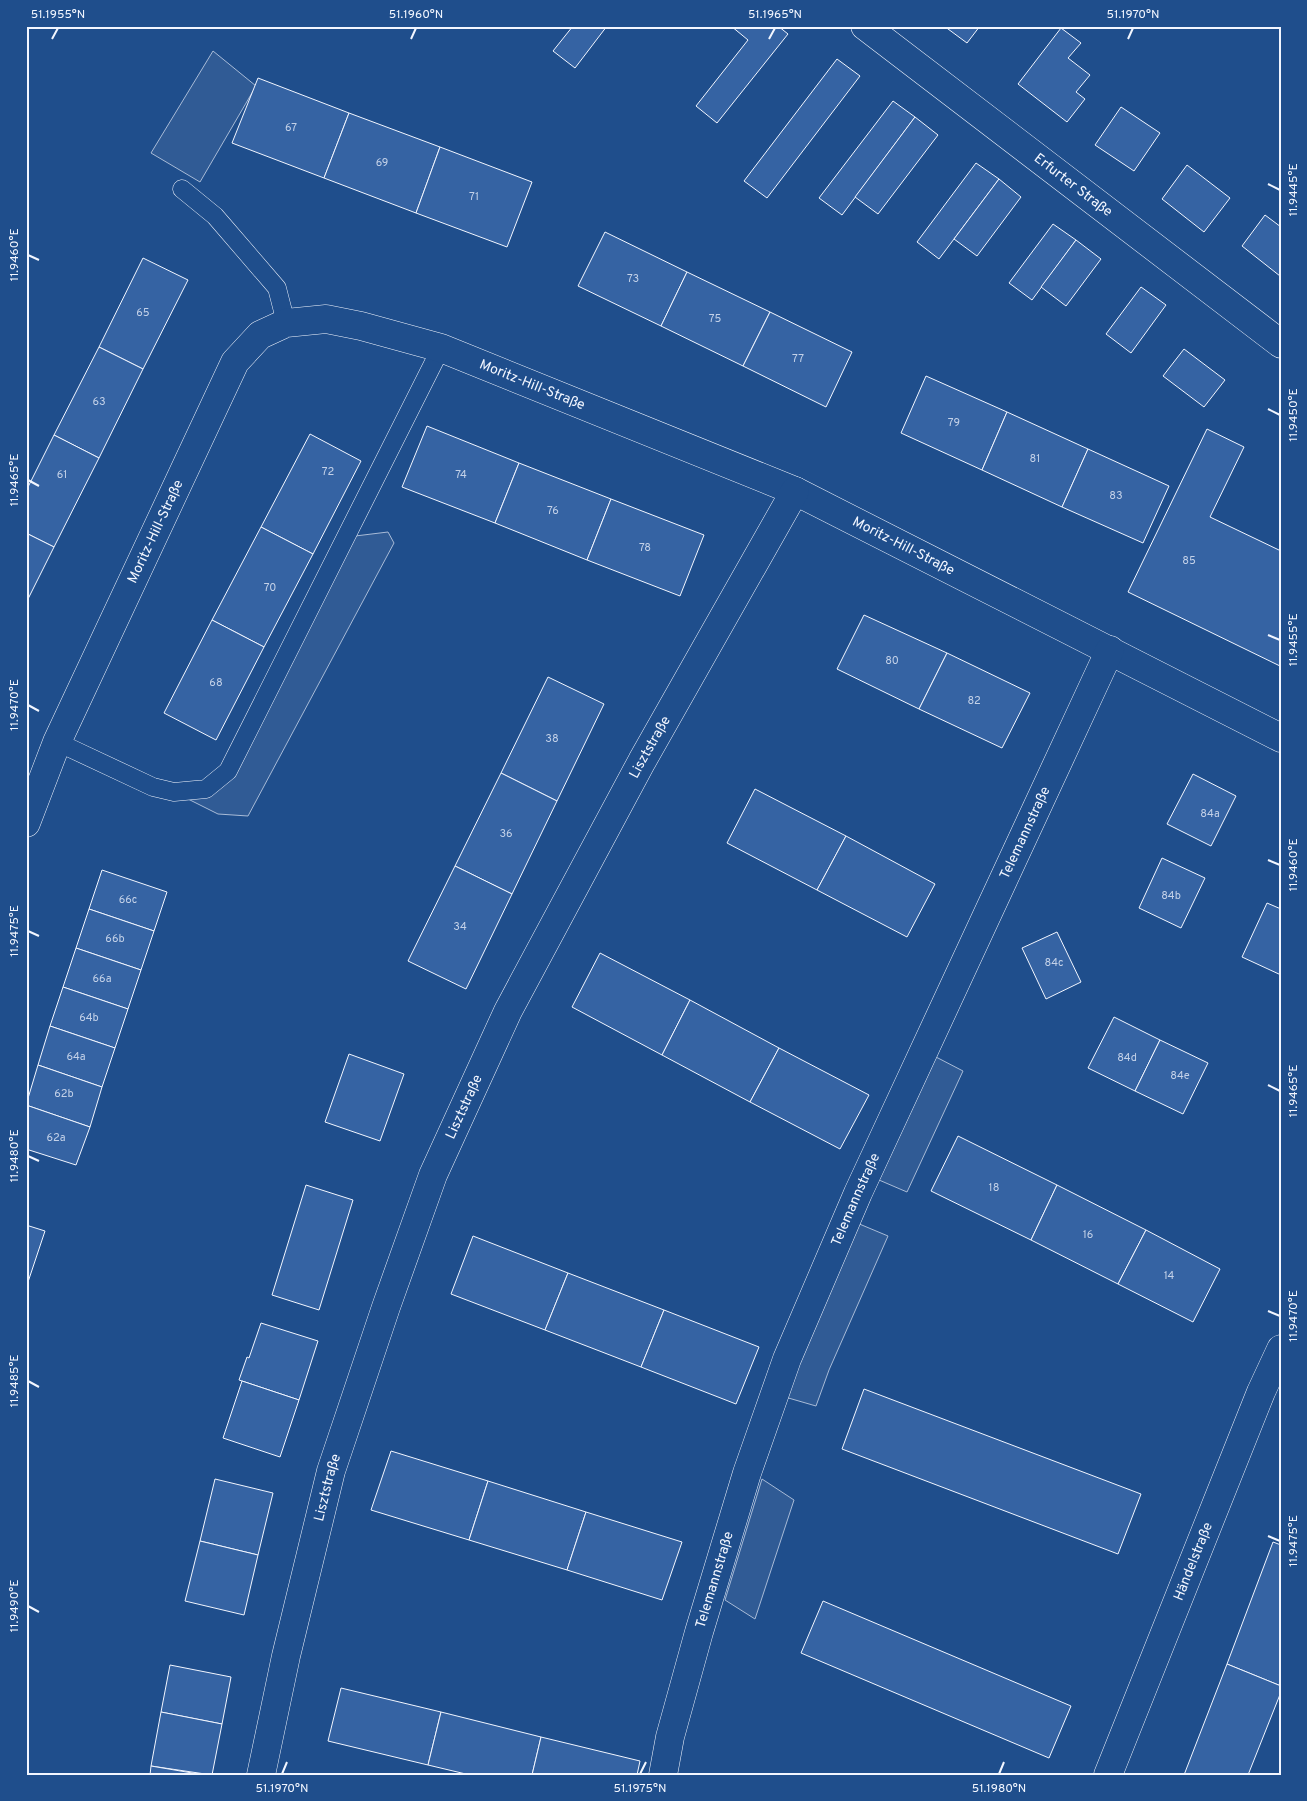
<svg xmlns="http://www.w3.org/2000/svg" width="1307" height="1801" font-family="Overpass,sans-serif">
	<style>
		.built { fill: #305b95; stroke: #a8bbd7 }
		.building { fill: #3563a3; stroke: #f2f6ff }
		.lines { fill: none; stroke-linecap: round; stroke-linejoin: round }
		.lane-casing { stroke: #f2f6ff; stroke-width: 19 }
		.street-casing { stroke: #f2f6ff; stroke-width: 29 }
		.lane { stroke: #1f4e8c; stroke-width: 18 }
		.street { stroke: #1f4e8c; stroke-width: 28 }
		.ticks { fill: none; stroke: #f2f6ff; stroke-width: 2 }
		.labels { text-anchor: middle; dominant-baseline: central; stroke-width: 4; stroke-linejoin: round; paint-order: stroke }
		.number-label { font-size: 11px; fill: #c3d1e8 }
		.street-label { font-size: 14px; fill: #f2f6ff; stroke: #1f4e8c }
		.neatline { fill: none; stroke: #f2f6ff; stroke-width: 2 }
		.ticks-label { font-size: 12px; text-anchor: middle; fill: #f2f6ff }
	</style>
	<rect width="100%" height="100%" fill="#1f4e8c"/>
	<g class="built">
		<polygon points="213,51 256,86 200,182 151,153"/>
		<polygon points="388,532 394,543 248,816 218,814 174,792 228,771 347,537"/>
		<polygon points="936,1057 963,1071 907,1192 879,1180"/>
		<polygon points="857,1223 888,1236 829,1370 816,1406 785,1397"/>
		<polygon points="762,1479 794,1500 755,1619 725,1600"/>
	</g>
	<g class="building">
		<polygon points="573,26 607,26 575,68 553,51"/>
		<polygon points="731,26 778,26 788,34 717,123 696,106 748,40"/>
		<polygon points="944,26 980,26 967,43"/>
		<polygon points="1061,28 1081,43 1068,58 1090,75 1076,92 1085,99 1067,122 1018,84"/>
		<polygon points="837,59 860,76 767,198 744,181"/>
		<polygon points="258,78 349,113 324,178 232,143"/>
		<polygon points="893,101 915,117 842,215 819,198"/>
		<polygon points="1121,107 1160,133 1134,171 1095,145"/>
		<polygon points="349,113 440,147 416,213 324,178"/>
		<polygon points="915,117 938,135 878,214 855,197"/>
		<polygon points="440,147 532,182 507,247 416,213"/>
		<polygon points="976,163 999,179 939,259 917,242"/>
		<polygon points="1187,165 1230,198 1204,232 1162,199"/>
		<polygon points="999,179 1021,197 977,256 954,239"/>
		<polygon points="1265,215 1281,227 1280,276 1242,246"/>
		<polygon points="1053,224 1076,240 1032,300 1009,283"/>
		<polygon points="605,232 687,272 661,326 578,286"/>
		<polygon points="1076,240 1101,259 1066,306 1041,287"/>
		<polygon points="143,258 188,280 143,369 99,347"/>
		<polygon points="687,272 770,312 743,366 661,326"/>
		<polygon points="1141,287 1166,305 1131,353 1106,334"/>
		<polygon points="770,312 852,352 826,407 743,366"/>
		<polygon points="99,347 143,369 99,458 54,435"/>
		<polygon points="1184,349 1225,380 1204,407 1163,376"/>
		<polygon points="926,376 1007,412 982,470 901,433"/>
		<polygon points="1007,412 1088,449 1062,507 982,470"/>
		<polygon points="427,426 519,463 495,523 402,487"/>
		<polygon points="1207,429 1244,447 1210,517 1281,551 1280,666 1128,592"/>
		<polygon points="310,434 361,461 313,554 261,527"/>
		<polygon points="54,435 99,458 54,547 26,533 26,491"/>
		<polygon points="1088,449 1169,486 1143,543 1062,507"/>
		<polygon points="519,463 611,499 587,560 495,523"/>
		<polygon points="611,499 704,535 680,596 587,560"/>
		<polygon points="261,527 313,554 264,647 212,620"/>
		<polygon points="26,533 54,547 26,603"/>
		<polygon points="864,615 947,653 919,709 837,669"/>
		<polygon points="212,620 264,647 216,740 164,713"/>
		<polygon points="947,653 1030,693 1002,748 919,709"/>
		<polygon points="548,677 604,704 557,801 501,773"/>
		<polygon points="501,773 557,801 512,894 455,866"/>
		<polygon points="1193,774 1236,796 1211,846 1167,824"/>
		<polygon points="755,789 846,836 817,890 727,843"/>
		<polygon points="846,836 935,884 907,937 817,890"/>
		<polygon points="1162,858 1205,878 1181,928 1139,908"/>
		<polygon points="455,866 512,894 466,989 408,961"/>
		<polygon points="102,870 167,892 154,931 89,909"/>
		<polygon points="1267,903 1281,909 1281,975 1242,957"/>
		<polygon points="89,909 154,931 141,970 76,948"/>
		<polygon points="1057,932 1081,982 1046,999 1022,948"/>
		<polygon points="76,948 141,970 128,1009 63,987"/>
		<polygon points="600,953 690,1000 662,1055 572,1007"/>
		<polygon points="63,987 128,1009 115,1048 50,1026"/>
		<polygon points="690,1000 779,1048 750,1102 662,1055"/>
		<polygon points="1114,1017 1160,1040 1135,1091 1088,1068"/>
		<polygon points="50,1026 115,1048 102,1087 38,1065"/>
		<polygon points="1160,1040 1208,1063 1183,1114 1135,1091"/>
		<polygon points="779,1048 869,1095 840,1149 750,1102"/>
		<polygon points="349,1054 404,1074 380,1141 325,1122"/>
		<polygon points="38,1065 102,1087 90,1127 26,1105"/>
		<polygon points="26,1105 90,1127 76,1165 26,1149"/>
		<polygon points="958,1136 1057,1185 1031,1240 931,1191"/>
		<polygon points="306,1185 353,1200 319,1310 272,1295"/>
		<polygon points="1057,1185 1146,1230 1118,1284 1031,1240"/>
		<polygon points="26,1225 45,1231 26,1288"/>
		<polygon points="1146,1230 1220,1269 1193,1322 1118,1284"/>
		<polygon points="473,1236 568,1273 545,1330 451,1294"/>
		<polygon points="568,1273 664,1310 641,1367 545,1330"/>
		<polygon points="664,1310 759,1347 736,1404 641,1367"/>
		<polygon points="261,1323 318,1341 299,1400 239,1380 247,1357 249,1358"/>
		<polygon points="242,1381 299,1400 280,1457 223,1438"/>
		<polygon points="864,1389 1141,1494 1118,1554 842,1449"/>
		<polygon points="391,1451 488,1481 469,1540 371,1510"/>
		<polygon points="215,1479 273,1493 258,1555 200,1541"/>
		<polygon points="488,1481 586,1512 567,1570 469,1540"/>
		<polygon points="586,1512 682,1542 662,1600 567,1570"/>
		<polygon points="200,1541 258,1555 244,1615 185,1601"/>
		<polygon points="1273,1542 1281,1545 1281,1686 1227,1664"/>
		<polygon points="823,1601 1071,1706 1049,1758 801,1653"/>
		<polygon points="1227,1664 1281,1686 1281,1692 1248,1775 1184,1775"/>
		<polygon points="170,1665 231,1677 222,1724 161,1712"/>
		<polygon points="341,1688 441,1712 428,1765 328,1741"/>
		<polygon points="161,1712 222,1724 212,1775 151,1766"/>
		<polygon points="441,1712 541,1737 532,1775 470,1775 428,1765"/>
		<polygon points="541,1737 640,1761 637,1775 532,1775"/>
		<polygon points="151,1766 204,1775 150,1775"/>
	</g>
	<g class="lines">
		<defs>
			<g id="lane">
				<polyline points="182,189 215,216 277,288 286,323"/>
				<polyline points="57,742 153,787 174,792 206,789 228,771 441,348"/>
			</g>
			<g id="street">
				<path id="s1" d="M865,26L1281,344"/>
				<path id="s2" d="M26,823L57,742L235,362L260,335L286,323L326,319L361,326L441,348L795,491L1281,738"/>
				<path id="s3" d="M261,1775L286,1656L331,1471L386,1307L433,1175L508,1011L642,761L795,491"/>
				<path id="s4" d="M663,1775L670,1737L699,1632L747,1473L787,1359L858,1193L1110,650"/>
				<path id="s5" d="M1108,1775L1261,1392L1281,1349"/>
			</g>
		</defs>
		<use href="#lane" class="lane-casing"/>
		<use href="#street" class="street-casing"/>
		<use href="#lane" class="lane"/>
		<use href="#street" class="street"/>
	</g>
	<path class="ticks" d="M52,39L58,28M411,39L416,28M769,39L775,28M1128,39L1133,28M1268,184L1280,190M28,255L39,260M1268,409L1280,415M28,480L39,486M1268,635L1280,640M28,705L39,711M1268,860L1280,865M28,931L39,936M1268,1085L1280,1091M28,1156L39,1161M1268,1311L1280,1316M28,1381L39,1387M1268,1536L1280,1541M28,1606L39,1612M282,1774L287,1762M640,1774L646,1762M999,1774L1004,1762"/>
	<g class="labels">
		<g class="number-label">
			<text x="291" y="128">67</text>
			<text x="382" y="163">69</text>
			<text x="474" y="197">71</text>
			<text x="633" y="279">73</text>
			<text x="143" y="313">65</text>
			<text x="715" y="319">75</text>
			<text x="798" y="359">77</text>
			<text x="99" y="402">63</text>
			<text x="954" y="423">79</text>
			<text x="1035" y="459">81</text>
			<text x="328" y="472">72</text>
			<text x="62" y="475">61</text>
			<text x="461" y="475">74</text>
			<text x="1116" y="496">83</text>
			<text x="553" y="511">76</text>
			<text x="645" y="548">78</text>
			<text x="1189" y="561">85</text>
			<text x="270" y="588">70</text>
			<text x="892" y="661">80</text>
			<text x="216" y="683">68</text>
			<text x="974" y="701">82</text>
			<text x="552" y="739">38</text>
			<text x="1210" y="814">84a</text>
			<text x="506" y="834">36</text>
			<text x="1171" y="896">84b</text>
			<text x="128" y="900">66c</text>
			<text x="460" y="927">34</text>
			<text x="115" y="939">66b</text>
			<text x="1054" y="963">84c</text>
			<text x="102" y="979">66a</text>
			<text x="89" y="1018">64b</text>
			<text x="76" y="1057">64a</text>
			<text x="1127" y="1058">84d</text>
			<text x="1180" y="1076">84e</text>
			<text x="64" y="1094">62b</text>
			<text x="56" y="1138">62a</text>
			<text x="994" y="1188">18</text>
			<text x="1088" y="1235">16</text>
			<text x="1169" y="1276">14</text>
		</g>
		<g class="street-label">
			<text stroke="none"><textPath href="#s1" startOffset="262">Erfurter Straße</textPath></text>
			<text stroke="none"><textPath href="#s2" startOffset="829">Moritz-Hill-Straße</textPath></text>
			<text stroke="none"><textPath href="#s2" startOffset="319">Moritz-Hill-Straße</textPath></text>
			<text stroke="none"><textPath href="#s2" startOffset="1234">Moritz-Hill-Straße</textPath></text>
			<text stroke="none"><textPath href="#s3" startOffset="1105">Lisztstraße</textPath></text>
			<text stroke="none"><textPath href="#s4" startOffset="1012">Telemannstraße</textPath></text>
			<text stroke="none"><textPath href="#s3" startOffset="700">Lisztstraße</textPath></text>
			<text stroke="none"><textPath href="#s4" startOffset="608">Telemannstraße</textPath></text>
			<text stroke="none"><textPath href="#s3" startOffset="295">Lisztstraße</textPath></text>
			<text stroke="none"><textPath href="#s5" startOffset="230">Händelstraße</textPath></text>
			<text stroke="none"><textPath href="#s4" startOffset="202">Telemannstraße</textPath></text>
		</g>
	</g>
	<rect width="1307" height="1801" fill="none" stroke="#1f4e8c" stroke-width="55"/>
	<rect x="28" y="28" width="1252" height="1746" class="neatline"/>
	<g class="ticks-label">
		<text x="58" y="18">51.1955°N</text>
		<text x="416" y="18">51.1960°N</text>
		<text x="775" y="18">51.1965°N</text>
		<text x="1133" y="18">51.1970°N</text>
		<text transform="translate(1293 190) rotate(-90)" y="4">11.9445°E</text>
		<text transform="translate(14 255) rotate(-90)" y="4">11.9460°E</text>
		<text transform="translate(1293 415) rotate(-90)" y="4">11.9450°E</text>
		<text transform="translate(14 480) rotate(-90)" y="4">11.9465°E</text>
		<text transform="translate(1293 640) rotate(-90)" y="4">11.9455°E</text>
		<text transform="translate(14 705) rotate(-90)" y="4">11.9470°E</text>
		<text transform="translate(1293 865) rotate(-90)" y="4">11.9460°E</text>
		<text transform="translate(14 931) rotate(-90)" y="4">11.9475°E</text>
		<text transform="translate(1293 1091) rotate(-90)" y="4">11.9465°E</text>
		<text transform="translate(14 1156) rotate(-90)" y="4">11.9480°E</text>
		<text transform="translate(1293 1316) rotate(-90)" y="4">11.9470°E</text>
		<text transform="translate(14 1381) rotate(-90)" y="4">11.9485°E</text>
		<text transform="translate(1293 1541) rotate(-90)" y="4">11.9475°E</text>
		<text transform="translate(14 1606) rotate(-90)" y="4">11.9490°E</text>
		<text x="282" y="1792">51.1970°N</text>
		<text x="640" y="1792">51.1975°N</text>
		<text x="999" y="1792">51.1980°N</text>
	</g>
</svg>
